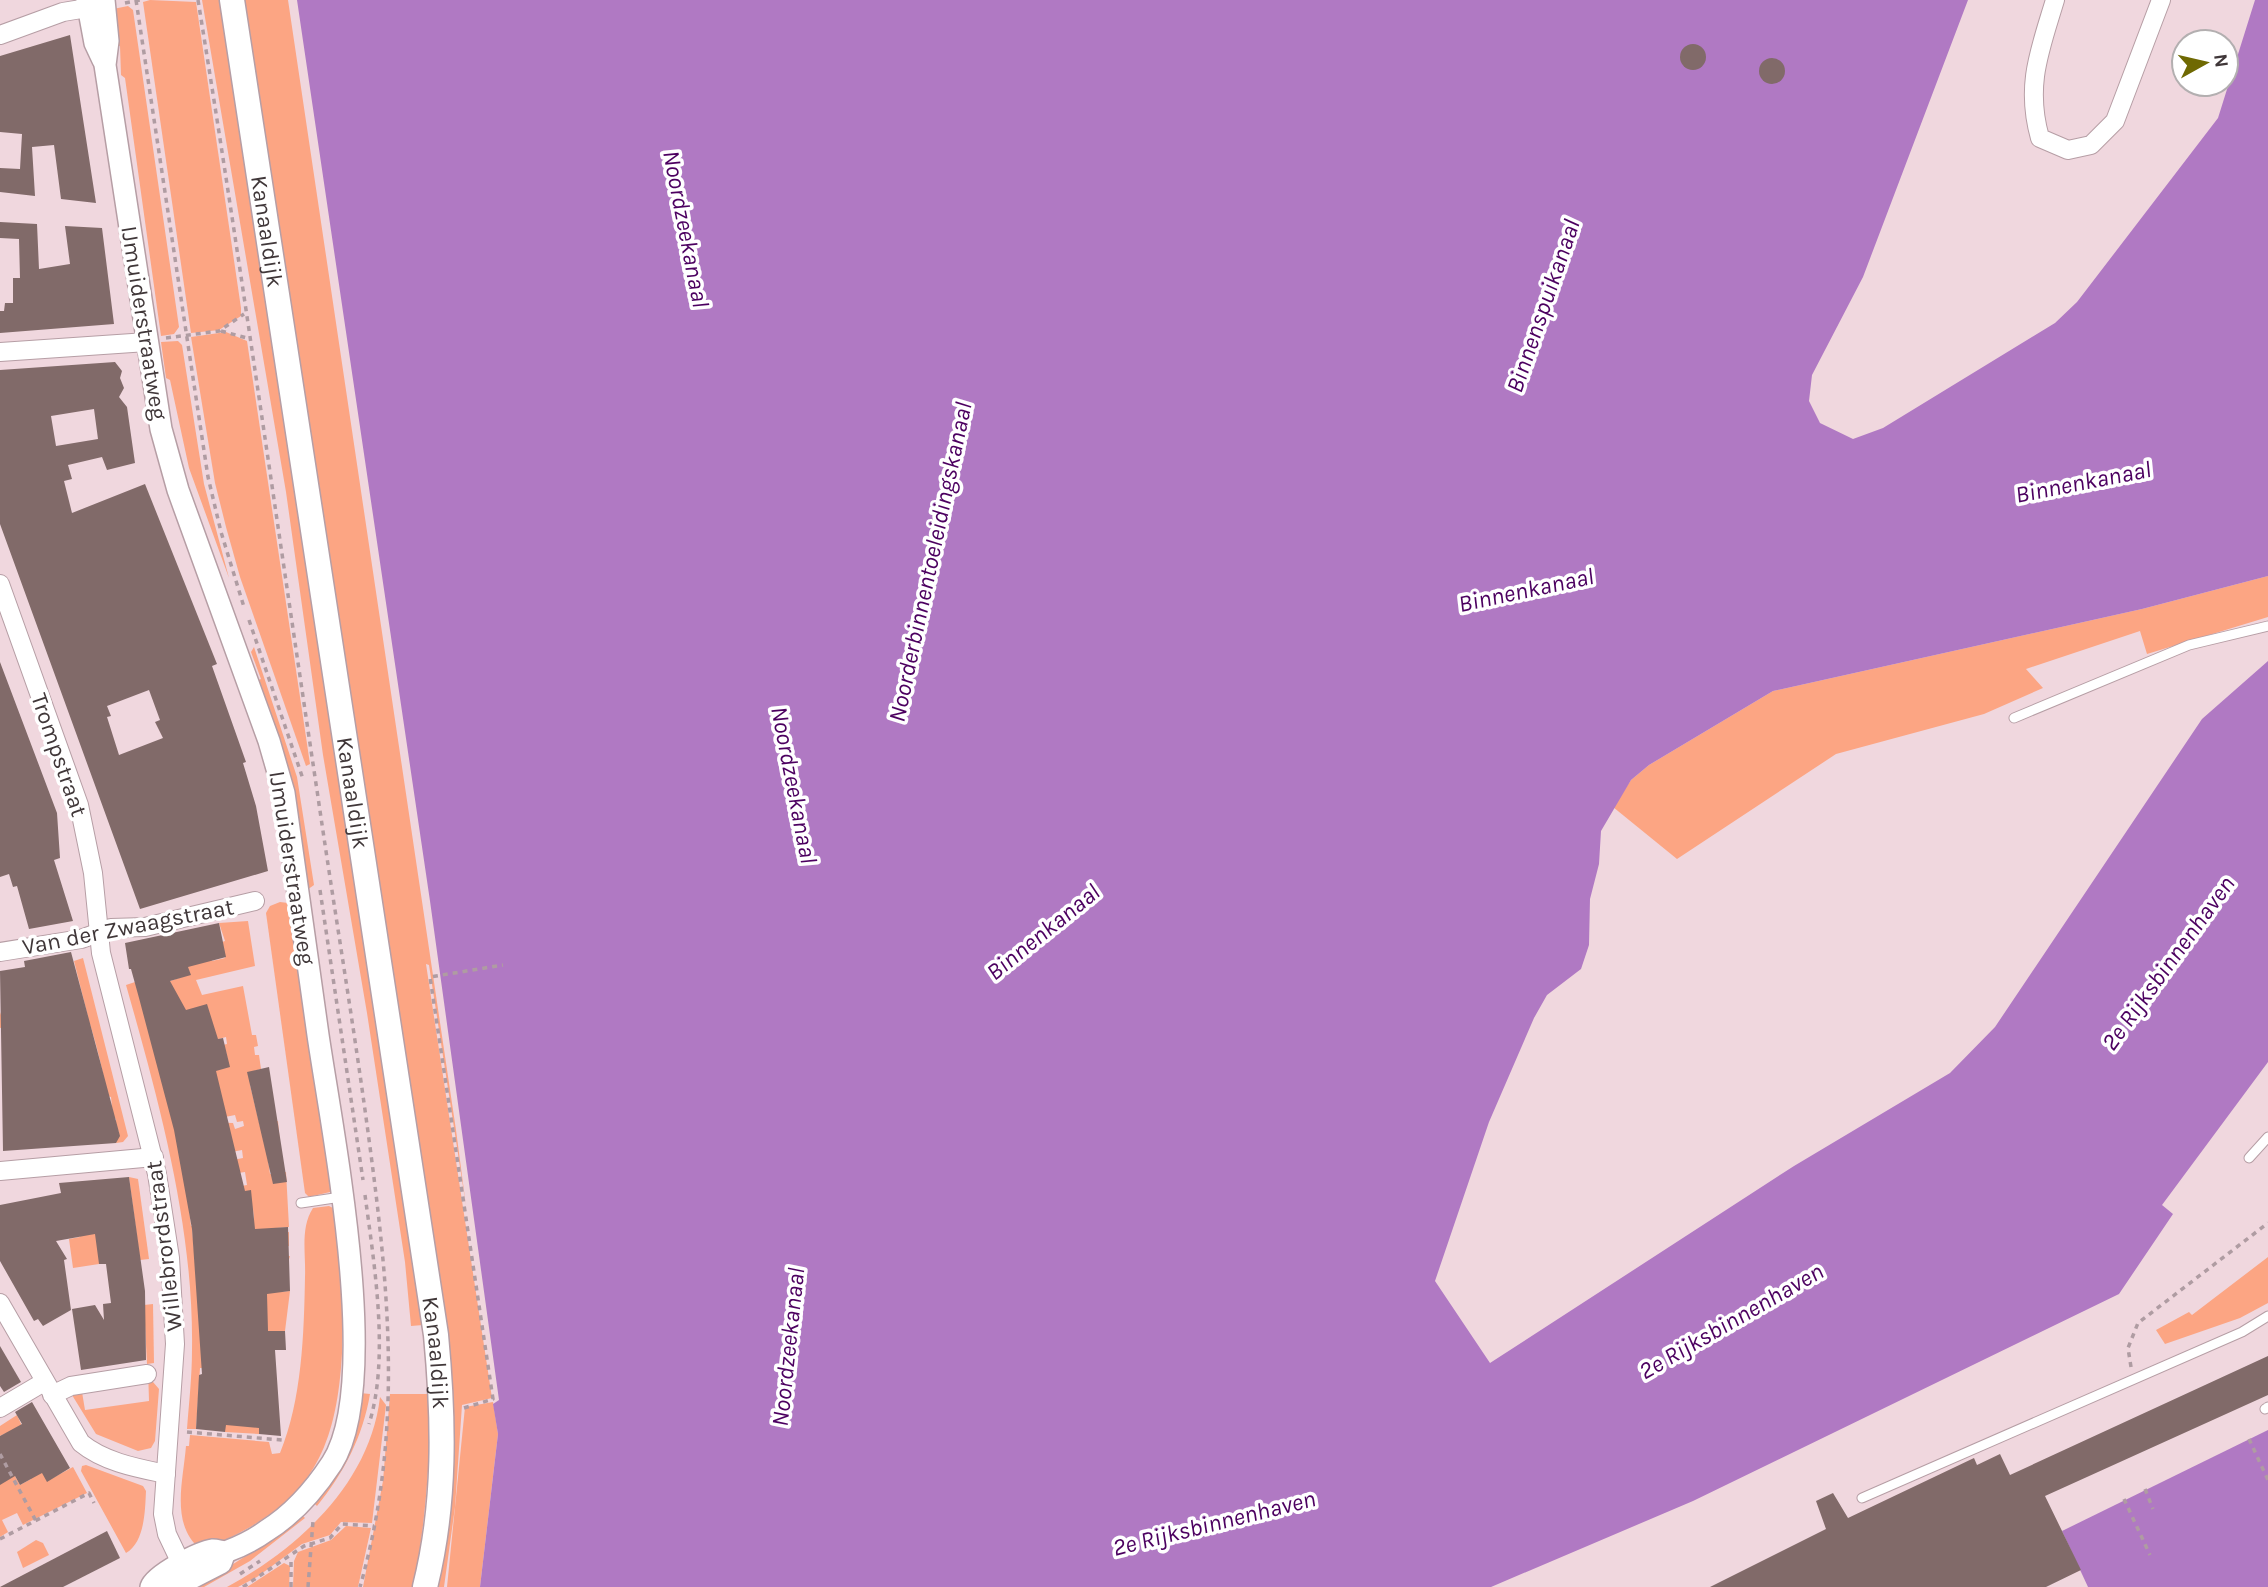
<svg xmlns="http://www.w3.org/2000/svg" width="2268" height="1587" font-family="Karla,sans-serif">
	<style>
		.green { fill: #fca583; fill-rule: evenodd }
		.water { fill: #b079c3 }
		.building { fill: #816a69; fill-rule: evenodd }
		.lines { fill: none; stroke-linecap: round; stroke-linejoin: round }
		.service-casing { stroke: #b69ea5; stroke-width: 11 }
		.minor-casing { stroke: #b69ea5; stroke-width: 20 }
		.tertiary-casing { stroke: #b69ea5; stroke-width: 24 }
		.secondary-casing { stroke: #b69ea5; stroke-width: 27 }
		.path { stroke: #af9ca2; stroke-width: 3.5; stroke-dasharray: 5 5; stroke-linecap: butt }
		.service { stroke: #fff; stroke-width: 9 }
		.minor { stroke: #fff; stroke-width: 18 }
		.tertiary { stroke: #fff; stroke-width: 21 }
		.secondary { stroke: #fff; stroke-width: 24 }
		.labels { text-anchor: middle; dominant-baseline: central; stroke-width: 7; stroke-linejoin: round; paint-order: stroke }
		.street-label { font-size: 23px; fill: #403739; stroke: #fff }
		.water-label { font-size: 24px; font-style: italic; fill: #4c0060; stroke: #fff }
	</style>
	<rect width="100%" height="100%" fill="#f0d7de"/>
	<g class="green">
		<polygon points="150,0 196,2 241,308 241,316 219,330 191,333 143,2"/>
		<polygon points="202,0 220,0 423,1325 411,1326 405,1262 367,1013 323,755 286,492"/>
		<polygon points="243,0 288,0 456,1130 466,1206 429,965 426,964 492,1398 462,1405 455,1507 444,1587 436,1587 450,1505"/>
		<polygon points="128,6 133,10 179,327 174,334 161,336 125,78 121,75 120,46 115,45 113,9"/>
		<polygon points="226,332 247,341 310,764 306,766 240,577 226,527 215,483 191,337"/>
		<polygon points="178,341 182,345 204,484 229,578 189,468 170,380 166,378 161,342"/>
		<polygon points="2268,576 2268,617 2147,654 2140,631 2026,669 2043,688 1984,714 1836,754 1677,859 1613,807 1631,780 1649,765 1773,691 2142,609"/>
		<polygon points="254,647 297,777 314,885 307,890 256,681 261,679 251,652"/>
		<polygon points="280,902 288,903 332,1186 330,1192 309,1197 305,1193 266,913 270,906"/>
		<path d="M248,921L255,966L196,980L202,995L243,986L252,1035H256L258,1046L254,1047L255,1055H259L261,1069L251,1072L250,1085L260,1126L278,1121L280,1143L266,1146L270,1174L286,1172L289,1227L276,1228L277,1234L289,1232V1246L273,1248L274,1258L290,1256L280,1292L290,1291L285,1331H268L259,1434L225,1432L201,1352L203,1368H200L196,1429H187C189,1403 192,1376 192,1350C194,1228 159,1101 126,985L135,982L180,1001L162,984L190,974L188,968L147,979L207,946L212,961L225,958L219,943L225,941L219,923ZM226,1037L227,1044L198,1051L179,1049ZM226,1052L228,1061L191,1077L216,1054ZM235,1115L237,1122L243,1121L244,1126L235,1129L233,1123L201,1122ZM242,1150L243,1158L182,1170L216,1155ZM245,1172L247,1185L212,1191L209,1177ZM189,1209H253L254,1219L191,1226ZM216,1226L200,1315L192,1229Z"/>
		<path d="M83,958L128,1136L123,1142L116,1143L119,1131L116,1130V1119L113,1117L111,1097L107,1096C104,1075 98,1050 90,1024L37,1037L34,1022L0,1028V1012L1,1015L88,1017L74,961Z"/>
		<polygon points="129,1177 138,1179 149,1259 140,1260"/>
		<polygon points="98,1189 99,1264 73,1268 69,1239 80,1237 79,1229"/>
		<path d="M329,1206L333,1208C341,1256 344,1305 342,1353C336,1462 303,1510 201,1550C170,1524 183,1483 186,1446H189L190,1435L269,1442L272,1454L280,1453C302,1400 304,1334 305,1277C306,1254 300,1228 313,1208Z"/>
		<polygon points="2268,1257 2268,1303 2240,1318 2165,1344 2156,1330 2189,1312 2192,1315"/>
		<polygon points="153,1304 154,1363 147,1364 144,1305"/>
		<polygon points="148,1368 154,1368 153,1382 159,1389 155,1441 151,1448 138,1451 96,1434 72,1395 82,1392 85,1410 149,1401"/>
		<path d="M360,1393L370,1394C363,1436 344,1473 317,1506L314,1503L341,1466Z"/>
		<path d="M390,1394H430C431,1461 425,1522 414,1587H363L383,1481Z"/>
		<path d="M380,1397L386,1405L372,1523L341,1522L330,1535L302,1544L257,1577L238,1587H227C299,1548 370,1483 380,1397Z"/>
		<polygon points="493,1402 498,1434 480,1587 447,1587 465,1407"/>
		<path d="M17,1415L47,1481L73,1467L87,1493L23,1525L17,1513L2,1520L8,1532L0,1537V1485L6,1433L0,1436V1426ZM24,1465L31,1479L20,1485L12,1471Z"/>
		<path d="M86,1465L143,1486L146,1491C145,1510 145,1542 126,1553L81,1471L82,1466Z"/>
		<polygon points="302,1515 305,1518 250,1561 204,1587 197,1587 274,1538"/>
		<polygon points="346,1526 371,1528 358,1587 293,1587 294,1561 298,1552 331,1540"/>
		<polygon points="36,1540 43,1543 49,1555 23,1568 17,1552"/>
		<polygon points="284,1563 290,1566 289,1587 247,1587"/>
	</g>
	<g class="water">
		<polygon points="297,0 1968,0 1863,277 1812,375 1809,401 1820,423 1853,439 1883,428 2055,323 2077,302 2218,118 2255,0 2268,0 2268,576 2142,609 1773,691 1649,765 1631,780 1601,831 1599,864 1590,899 1589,945 1581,969 1547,995 1534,1018 1489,1122 1435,1281 1490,1363 1794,1166 1950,1073 1995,1027 2202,719 2268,661 2268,1062 2162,1205 2173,1214 2119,1294 1693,1501 1491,1587 480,1587 498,1434 493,1404 499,1400 430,901"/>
		<polygon points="2268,1430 2268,1587 2088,1587 2062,1531"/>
	</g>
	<g class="building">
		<polygon points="70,35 96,203 61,199 54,145 32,147 35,196 0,192 0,168 20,169 22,134 0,132 0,56"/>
		<circle cx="1693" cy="57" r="13"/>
		<circle cx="1772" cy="71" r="13"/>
		<polygon points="0,222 37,224 39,269 70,264 65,226 102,228 114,324 0,333 0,311 4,311 5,303 13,303 13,278 20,278 19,239 0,238"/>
		<path d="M115,362L122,371L120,378L124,388L119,397L127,407L135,463L107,470L102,457L68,465L72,479L64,481L72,513L145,484L217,664L212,666L246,762L243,763L256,806L268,871L140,909L0,524V370ZM94,409L98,439L56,446L51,416ZM149,690L160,720L155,722L163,738L119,755L107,717L111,716L107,706Z"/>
		<polygon points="0,662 57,813 60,858 54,860 73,921 29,929 17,886 13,887 9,874 0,877"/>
		<polygon points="219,923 226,957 188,967 191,975 170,981 186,1010 207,1004 218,1039 223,1038 230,1067 216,1071 245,1191 251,1190 255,1229 288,1227 290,1291 267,1294 268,1331 285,1331 286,1350 275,1350 281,1436 259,1434 259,1428 226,1425 225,1432 196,1429 199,1375 202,1374 192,1229 174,1130 139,998 131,969 129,969 125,943"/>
		<polygon points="71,952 120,1136 116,1143 3,1151 0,971 25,967 24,961"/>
		<polygon points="269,1067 287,1182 273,1184 247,1072"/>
		<polygon points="129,1177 145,1291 146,1360 81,1370 72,1309 95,1305 104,1320 103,1304 111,1303 106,1264 99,1264 95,1234 56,1241 67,1259 64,1260 71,1310 43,1326 38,1319 34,1321 0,1261 0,1205 61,1193 59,1183"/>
		<polygon points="0,1346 21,1382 4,1392 0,1386"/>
		<polygon points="2268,1356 2268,1395 2045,1496 2081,1570 2046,1587 1710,1587 1826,1529 1816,1501 1833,1493 1848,1518 1974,1458 1977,1465 2000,1454 2010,1475"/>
		<polygon points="32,1402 70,1468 47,1482 42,1473 20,1485 15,1476 0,1485 0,1436 22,1424 15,1412"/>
		<polygon points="107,1531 120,1558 63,1587 0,1587"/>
	</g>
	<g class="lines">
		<defs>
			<g id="service">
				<polyline points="2014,718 2189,645 2268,626"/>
				<polyline points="2249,1158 2268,1137"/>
				<polyline points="301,1203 341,1197"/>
				<polyline points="2265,1409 2268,1407"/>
				<polyline points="1862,1498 2242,1332 2268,1316"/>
			</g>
			<g id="minor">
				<path d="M2055,0C2040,50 2025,85 2040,138L2068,150L2091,145L2115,121L2161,0"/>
				<polyline points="0,35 63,12 87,8"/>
				<polyline points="0,352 147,342"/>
				<polyline points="0,584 79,805 93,873 101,953 157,1174 170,1258 175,1344 163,1514 167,1534 186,1574"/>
				<polyline points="0,952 81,939 111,928 145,927 255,901"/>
				<polyline points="0,1171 154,1157"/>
				<path d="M0,1303L81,1443C104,1462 137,1468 166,1474"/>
				<polyline points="52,1395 71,1386 147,1374"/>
				<polyline points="0,1408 44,1382"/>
			</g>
			<g id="tertiary">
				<polyline points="87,0 95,43 103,60"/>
				<path d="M104,0L108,41L105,65L161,429L178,490L269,741L284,793C296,874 306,954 318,1035C332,1131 383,1383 332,1463C315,1489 292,1515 266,1531C255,1539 241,1546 228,1551C223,1553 219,1550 213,1550C199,1552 155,1575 151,1587"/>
				<polyline points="174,1587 221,1563 225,1552"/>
			</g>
			<g id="secondary">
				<path id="s1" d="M232,0L436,1335C444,1420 446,1503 425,1587"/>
			</g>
		</defs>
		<use href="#service" class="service-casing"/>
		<use href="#minor" class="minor-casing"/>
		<use href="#tertiary" class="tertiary-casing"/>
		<use href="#secondary" class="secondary-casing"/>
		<g class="path">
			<polyline points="136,0 208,477 221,532 244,607"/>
			<path d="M198,0C241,265 278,531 318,797C334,908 353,1020 368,1132C389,1288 404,1432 360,1587"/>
			<polyline points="125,3 140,0"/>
			<polyline points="221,331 247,338"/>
			<polyline points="166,338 219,331 244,314"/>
			<polyline points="249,620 303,779"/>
			<polyline points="320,890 363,1180"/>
			<path d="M365,1195C374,1263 390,1358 369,1424"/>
			<polyline points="2131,1367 2128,1348 2138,1323 2268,1223"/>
			<polyline points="464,1408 493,1399 430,977 503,965"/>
			<polyline points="187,1432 282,1440"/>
			<polyline points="2249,1439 2268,1480"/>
			<polyline points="0,1454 36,1521"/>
			<polyline points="2145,1489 2153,1509"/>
			<polyline points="2124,1499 2150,1555"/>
			<polyline points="0,1539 89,1493 94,1503"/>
			<polyline points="240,1574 260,1561"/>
			<polyline points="243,1587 304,1546 330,1538 342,1524 374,1526"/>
			<polyline points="291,1587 291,1557"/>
			<polyline points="308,1587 313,1521"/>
		</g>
		<use href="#service" class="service"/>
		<use href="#minor" class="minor"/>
		<use href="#tertiary" class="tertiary"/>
		<use href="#secondary" class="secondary"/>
	</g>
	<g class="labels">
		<g class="street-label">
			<text stroke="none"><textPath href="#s1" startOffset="234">Kanaaldijk</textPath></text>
			<text transform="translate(144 323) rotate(81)">IJmuiderstraatweg</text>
			<text transform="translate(59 755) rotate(71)">Trompstraat</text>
			<text stroke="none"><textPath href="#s1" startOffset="802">Kanaaldijk</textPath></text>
			<text transform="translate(292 868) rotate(81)">IJmuiderstraatweg</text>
			<text transform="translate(128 927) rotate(-11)">Van der Zwaagstraat</text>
			<text transform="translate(164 1246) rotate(-97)">Willebrordstraat</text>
			<text stroke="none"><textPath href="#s1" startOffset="1368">Kanaaldijk</textPath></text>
		</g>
		<g class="water-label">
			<text transform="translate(686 229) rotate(79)">Noordzeekanaal</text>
			<text transform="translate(1543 306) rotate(-71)">Binnenspuikanaal</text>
			<text transform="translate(2083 482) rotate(-11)">Binnenkanaal</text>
			<text transform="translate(930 562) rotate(-78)">Noorderbinnentoeleidingskanaal</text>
			<text transform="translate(1526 590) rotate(-12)">Binnenkanaal</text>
			<text transform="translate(794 785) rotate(79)">Noordzeekanaal</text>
			<text transform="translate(1043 932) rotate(-39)">Binnenkanaal</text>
			<text transform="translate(2168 963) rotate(-54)">2e Rijksbinnenhaven</text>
			<text transform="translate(1731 1321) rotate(-30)">2e Rijksbinnenhaven</text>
			<text transform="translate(788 1347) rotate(-84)">Noordzeekanaal</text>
			<text transform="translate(1214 1523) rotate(-14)">2e Rijksbinnenhaven</text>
		</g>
	</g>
	<g transform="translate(2205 63) rotate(82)"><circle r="33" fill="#ffffff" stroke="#b3afb0" stroke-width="2"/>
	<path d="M0-5L12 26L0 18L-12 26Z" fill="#6f6902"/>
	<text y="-10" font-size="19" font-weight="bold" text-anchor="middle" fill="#403739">N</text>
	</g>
</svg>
